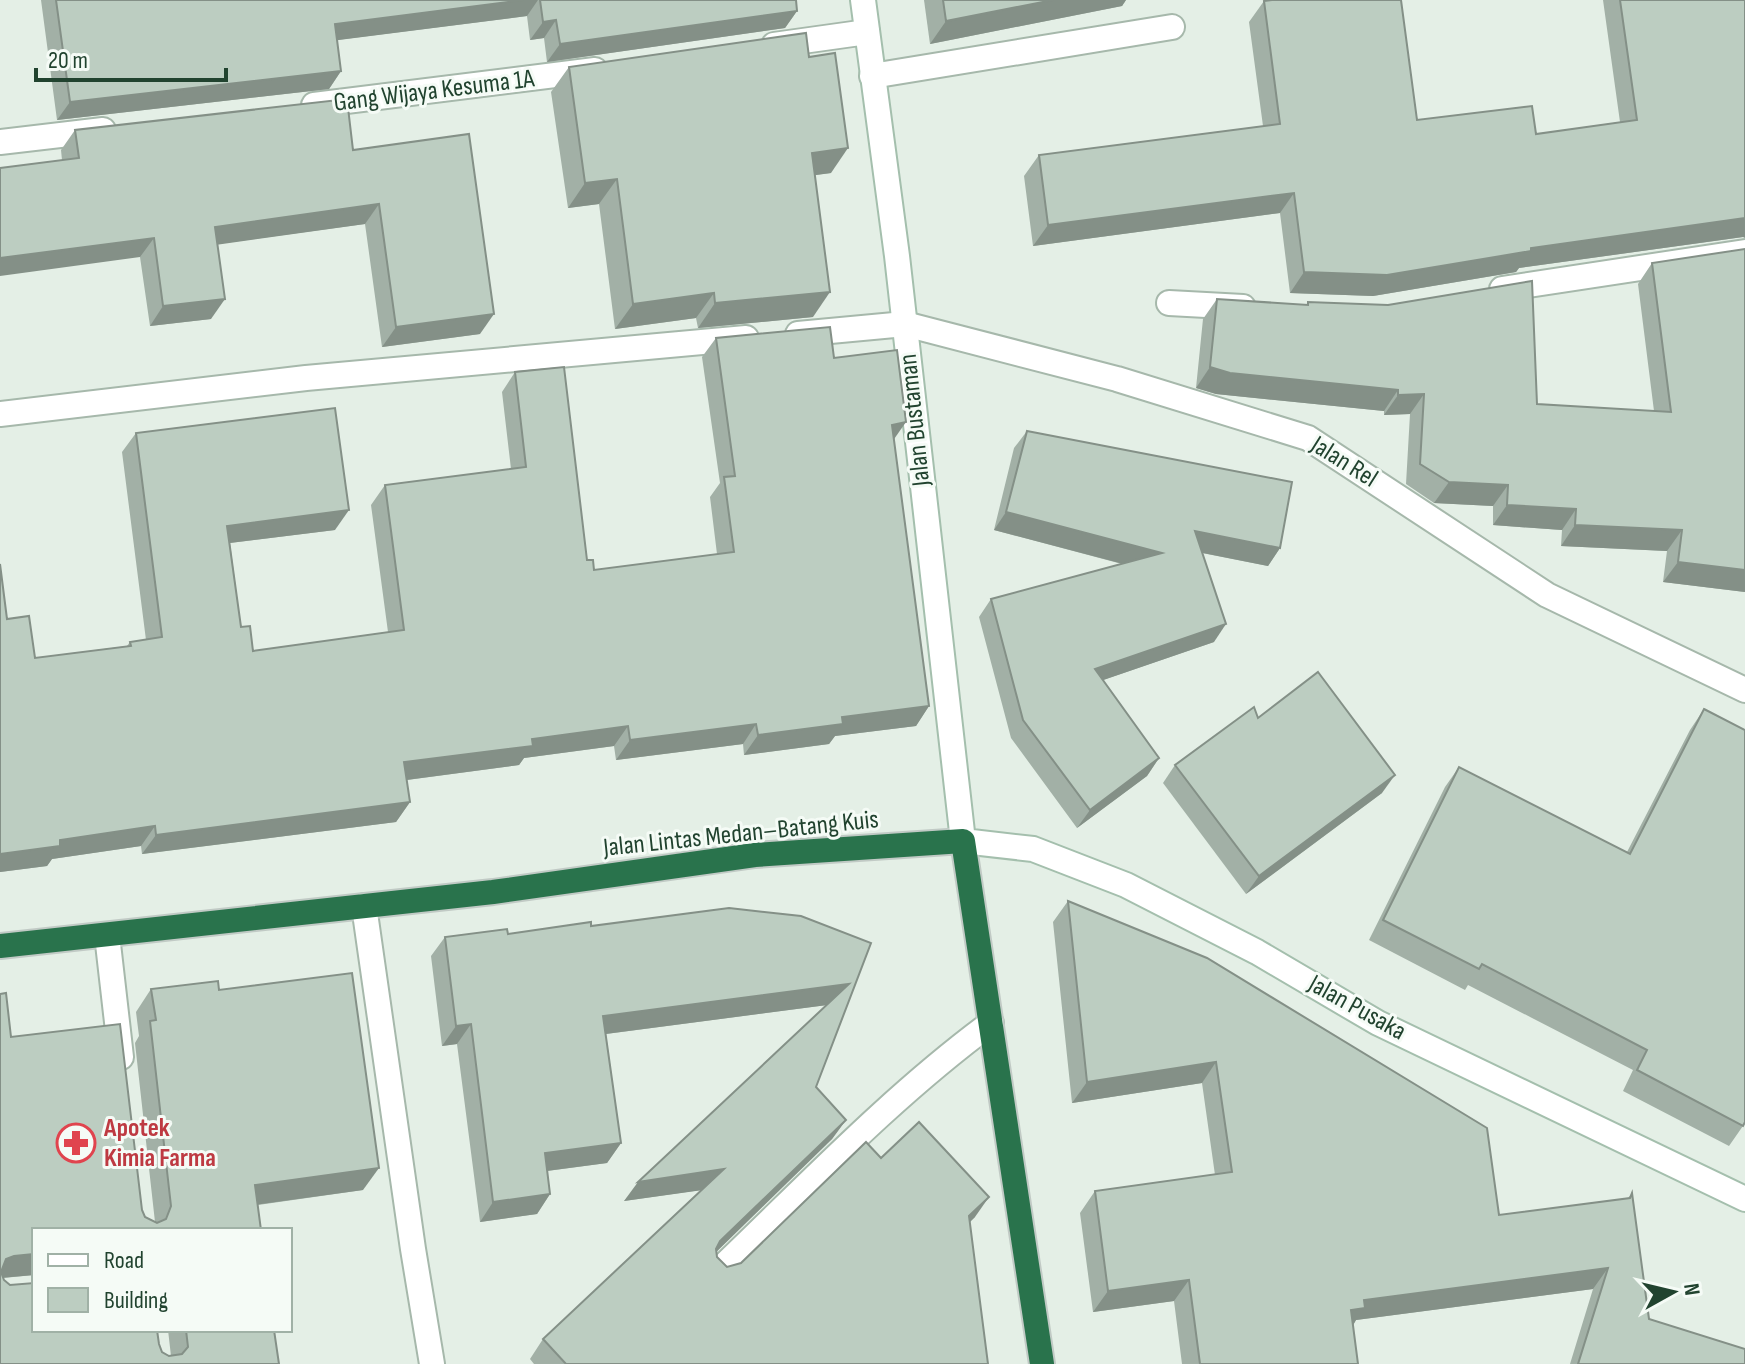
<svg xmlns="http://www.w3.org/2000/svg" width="1745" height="1364" font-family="'Sofia Sans Condensed',sans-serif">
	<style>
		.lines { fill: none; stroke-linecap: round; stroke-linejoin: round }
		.lane-casing { stroke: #a6b8ab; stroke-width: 28 }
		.street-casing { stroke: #a6b8ab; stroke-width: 28 }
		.secondary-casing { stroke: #a4bfad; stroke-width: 28 }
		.highway-casing { stroke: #c1cac5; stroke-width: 28 }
		.lane { stroke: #fff; stroke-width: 24 }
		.street { stroke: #fff; stroke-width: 24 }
		.secondary { stroke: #fff; stroke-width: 24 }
		.highway { stroke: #29734c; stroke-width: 24 }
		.wall { fill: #a2b0a6 }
		.shaded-wall { fill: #849087 }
		.building { fill: #bccdc1; stroke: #849087; stroke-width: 2 }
		.labels { text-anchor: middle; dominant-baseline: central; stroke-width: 6; stroke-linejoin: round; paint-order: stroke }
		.street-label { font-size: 26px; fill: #21432f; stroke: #f5fbf6 }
		.health-label { font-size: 26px; font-weight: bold; fill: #be3a42; stroke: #f5fbf6; text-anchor: start }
	</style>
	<rect width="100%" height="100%" fill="#e4efe6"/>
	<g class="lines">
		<defs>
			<g id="lane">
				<polyline points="872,76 1172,27"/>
				<polyline points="364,906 413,1249 432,1364"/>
				<path d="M717,1272C806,1187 892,1096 991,1023"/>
			</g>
			<g id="street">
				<polyline points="774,45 867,32"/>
				<polyline points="314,105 595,70"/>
				<polyline points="0,142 103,130"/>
				<polyline points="1502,289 1745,252"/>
				<polyline points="1169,303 1243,307"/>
				<polyline points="798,334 905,324 1117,379 1308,438 1547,595 1745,690"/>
				<polyline points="0,414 306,378 746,338"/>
				<polyline points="107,935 121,1057"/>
			</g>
			<polyline id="secondary" points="863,0 897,256 963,841 1033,849 1126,885 1257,952 1378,1023 1745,1199"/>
			<polyline id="highway" points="0,946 493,892 755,855 963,841 1042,1364"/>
		</defs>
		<use href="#lane" class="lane-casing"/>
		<use href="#street" class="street-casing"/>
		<use href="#secondary" class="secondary-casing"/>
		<use href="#highway" class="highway-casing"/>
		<use href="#lane" class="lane"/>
		<use href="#street" class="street"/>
		<use href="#secondary" class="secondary"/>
		<use href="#highway" class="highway"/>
	</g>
	<g class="wall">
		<polygon points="41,0 796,0 797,11 785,28 547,62 544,38 530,40 527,16 337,40 341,71 329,89 57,120"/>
		<polygon points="924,0 1126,0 1122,6 930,44"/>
		<polygon points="1603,0 1745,0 1743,237 1519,268 1516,272 1373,296 1290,293 1280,213 1033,246 1024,176 1039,155 1263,126 1249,22 1264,1 1417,120 1536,134 1620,122"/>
		<polygon points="809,57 831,173 815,175 813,317 698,328 696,318 615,329 599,204 568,208 551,92 569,67"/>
		<polygon points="75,130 353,150 480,334 382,347 365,224 217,244 211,319 150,326 140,257 62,160 61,150"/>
		<polygon points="1745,249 1745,592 1663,582 1667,551 1561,546 1562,530 1493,525 1493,506 1434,503 1406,484 1410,414 1384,415 1384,411 1216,394 1196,388 1203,319 1217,299 1306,305 1308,302 1537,404 1654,411 1638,284 1652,263"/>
		<polygon points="716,338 834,358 894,439 929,706 916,726 835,736 829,744 744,755 743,744 616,760 614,746 524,758 519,765 407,780 410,802 396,822 142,854 141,846 52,859 47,866 0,872 0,564 7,619 35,658 127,646 130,642 146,640 122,452 136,433 335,530 230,543 241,627 253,651 388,632 371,505 385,485 511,469 502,392 515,372 587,560 594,570 717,554 710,497 720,483 702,357"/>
		<polygon points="1027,431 1280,548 1268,566 1202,553 1214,642 1103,680 1159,758 1147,776 1077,828 1011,738 979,617 991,599 1122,564 994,530 1014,448"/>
		<polygon points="1704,709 1745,1123 1729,1146 1623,1091 1633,1070 1468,985 1465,990 1369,940 1445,787 1459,767 1627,852 1690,730"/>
		<polygon points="1258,718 1382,793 1246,894 1163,783 1175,765"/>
		<polygon points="1068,901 1499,1215 1628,1198 1632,1193 1649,1319 1745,1364 1570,1364 1593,1289 1356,1320 1353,1325 1358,1364 1182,1364 1174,1301 1093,1312 1080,1213 1095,1191 1215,1175 1202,1083 1072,1103 1053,922"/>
		<polygon points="591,926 871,943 816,1087 846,1120 832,1139 716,1252 717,1257 727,1267 741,1263 881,1158 975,1217 970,1222 988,1364 534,1364 530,1359 543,1339 701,1190 624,1201 827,1005 606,1034 621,1143 607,1163 547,1171 550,1194 537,1214 480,1222 457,1044 442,1046 431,956 445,937 508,934"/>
		<polygon points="151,989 219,990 363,1190 258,1205 261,1230 34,1230 34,1275 3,1278 4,1280 10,1285 159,1344 162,1352 169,1356 171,1356 168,1330 274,1330 279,1364 0,1364 11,1037 145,1217 155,1222 135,1043 139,1036 136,1012"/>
	</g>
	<g class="shaded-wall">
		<polygon points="523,0 538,0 527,16 323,42 335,24"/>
		<polygon points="1053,0 1126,0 1122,6 930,44 946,21"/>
		<polygon points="797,11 785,28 547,62 560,44"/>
		<polygon points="556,20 544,38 530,40 543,22"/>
		<polygon points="341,71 329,89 57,120 70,102"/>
		<polygon points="848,148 831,173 794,178 812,153"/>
		<polygon points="617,179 599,204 568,208 585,183"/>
		<polygon points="1294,193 1280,213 1033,246 1048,225"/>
		<polygon points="379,204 365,224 201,247 215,227"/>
		<polygon points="1745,218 1745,238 1743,237 1519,268 1516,272 1373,296 1290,293 1304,272 1531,248"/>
		<polygon points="154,238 140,257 0,276 0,258"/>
		<polygon points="830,292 813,317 698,328 715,303"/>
		<polygon points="714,293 696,318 615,329 633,304"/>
		<polygon points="225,299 211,319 150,326 163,306"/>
		<polygon points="494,314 480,334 382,347 396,327"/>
		<polygon points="1210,367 1398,390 1384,411 1216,394 1196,388"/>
		<polygon points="1424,394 1410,414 1384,415 1398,395"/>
		<polygon points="906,422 892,442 892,425"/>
		<polygon points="1449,482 1508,485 1493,506 1434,503"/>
		<polygon points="1507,505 1576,509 1562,530 1493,525"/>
		<polygon points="349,510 335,530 213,545 227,526"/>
		<polygon points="1006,512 1162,553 1150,571 994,530"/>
		<polygon points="1575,525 1682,530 1667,551 1561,546"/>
		<polygon points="1195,531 1280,548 1268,566 1183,549"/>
		<polygon points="1678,562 1745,570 1745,592 1663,582"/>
		<polygon points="1226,624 1214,642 1083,687 1095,669"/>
		<polygon points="929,706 916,726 835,736 829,744 744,755 758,735 842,717"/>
		<polygon points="756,724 743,744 616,760 630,740"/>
		<polygon points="628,726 614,746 524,758 519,765 391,782 404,762 532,739"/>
		<polygon points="1159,758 1147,776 1077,828 1090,810"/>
		<polygon points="1395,775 1382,793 1246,894 1259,876"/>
		<polygon points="410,802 396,822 142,854 156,835"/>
		<polygon points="155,826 141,846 52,859 47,866 0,872 0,854 60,840"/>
		<polygon points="849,984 835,1004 590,1036 603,1016"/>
		<polygon points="471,1024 457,1044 442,1046 456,1026"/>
		<polygon points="1216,1062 1202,1083 1072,1103 1087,1082"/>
		<polygon points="846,1120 832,1139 707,1261 720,1241"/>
		<polygon points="621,1143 607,1163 531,1173 545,1153"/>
		<polygon points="379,1168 363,1190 240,1207 255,1185"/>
		<polygon points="724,1169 710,1189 624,1201 638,1182"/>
		<polygon points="550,1194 537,1214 480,1222 493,1202"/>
		<polygon points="989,1197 975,1217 955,1236 969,1216"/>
		<polygon points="34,1254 34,1275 0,1278 0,1268 6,1259 14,1256"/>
		<polygon points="1608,1268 1593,1289 1356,1320 1351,1329 1351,1310 1364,1300"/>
		<polygon points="1189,1280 1174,1301 1093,1312 1108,1291"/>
	</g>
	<g class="building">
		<polygon points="56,0 523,0 335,24 341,71 70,102"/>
		<polygon points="540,0 796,0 797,11 560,44 556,20 543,22"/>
		<polygon points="943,0 1053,0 946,21"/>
		<polygon points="1272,0 1401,0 1417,120 1532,106 1536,134 1637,120 1620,0 1745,0 1745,218 1531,248 1531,251 1387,275 1304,272 1294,193 1048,225 1039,155 1280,124 1264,1"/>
		<polygon points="806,33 809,57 835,53 848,148 812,153 830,292 715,303 714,293 633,304 617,179 585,183 569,67"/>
		<polygon points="347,99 353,150 469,134 494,314 396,327 379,204 215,227 225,299 163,306 154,238 0,258 0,168 79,158 75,130"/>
		<polygon points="1745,249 1745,570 1678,562 1682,530 1575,525 1576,509 1507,505 1508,485 1449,482 1420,464 1424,394 1398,395 1398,390 1230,373 1210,367 1217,299 1308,305 1308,302 1388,305 1532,281 1537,404 1671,412 1652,263"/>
		<polygon points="830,327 834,358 897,350 906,422 892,425 929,706 842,717 843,724 758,735 756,724 630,740 628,726 532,739 533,746 404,762 410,802 156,835 155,826 60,840 60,846 0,854 0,564 7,619 29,616 35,658 131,646 130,642 162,637 136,433 335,408 349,510 227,526 241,627 250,626 253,651 404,630 385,485 526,467 515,372 564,367 587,560 593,560 594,570 734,552 724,477 735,476 716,338"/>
		<polygon points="1027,431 1292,482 1280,548 1195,531 1226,624 1095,669 1159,758 1090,810 1023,720 991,599 1162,553 1006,512"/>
		<polygon points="1318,672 1395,775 1259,876 1175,765 1254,707 1258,718"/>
		<polygon points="1704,709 1745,730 1745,1122 1743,1126 1637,1070 1647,1050 1482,964 1479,969 1383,920 1459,767 1630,854"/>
		<polygon points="1068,901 1207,958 1487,1128 1499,1215 1630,1198 1632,1193 1649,1319 1745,1349 1745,1364 1578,1364 1608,1268 1364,1300 1365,1308 1351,1310 1358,1364 1200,1364 1189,1280 1108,1291 1095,1191 1232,1172 1216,1062 1087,1082"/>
		<polygon points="729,908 801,916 871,943 816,1087 846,1120 720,1241 716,1249 717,1257 727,1267 741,1263 866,1142 881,1158 919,1122 989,1197 969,1216 988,1364 566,1364 543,1339 724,1169 638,1182 849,984 603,1016 621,1143 545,1153 550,1194 493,1202 471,1024 456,1026 445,937 507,929 508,934 591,922 591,926"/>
		<polygon points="352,973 379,1168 255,1185 261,1230 34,1230 34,1254 14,1256 6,1259 1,1272 4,1280 10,1285 34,1283 34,1330 157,1330 159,1344 162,1352 169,1356 182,1354 188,1347 186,1330 274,1330 279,1364 0,1364 0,994 6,993 11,1037 120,1024 142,1210 145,1217 157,1223 166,1219 171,1206 150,1021 156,1020 151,989 218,981 219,990"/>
	</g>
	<defs>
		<symbol id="pharmacy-ring" viewBox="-11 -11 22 22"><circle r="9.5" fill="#f5fbf6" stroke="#e0444e" stroke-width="1.5"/><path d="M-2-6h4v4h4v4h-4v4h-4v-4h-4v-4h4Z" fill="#e0444e"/></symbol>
	</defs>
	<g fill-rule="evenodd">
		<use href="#pharmacy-ring" x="54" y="1121" width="44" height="44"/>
	</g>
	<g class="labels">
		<g class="street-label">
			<text transform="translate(434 91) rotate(-7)">Gang Wijaya Kesuma 1A</text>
			<text transform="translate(915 420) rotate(-96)">Jalan Bustaman</text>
			<text transform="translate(1344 462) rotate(32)">Jalan Rel</text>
			<text transform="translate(741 834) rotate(-6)">Jalan Lintas Medan–Batang Kuis</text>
			<text transform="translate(1357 1008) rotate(29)">Jalan Pusaka</text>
		</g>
		<g class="health-label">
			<text x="104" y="1128">Apotek<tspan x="104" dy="30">Kimia Farma</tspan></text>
		</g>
	</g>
	<rect x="32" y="1228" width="260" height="104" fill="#f5fbf6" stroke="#a0b1a6" stroke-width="2"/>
	<rect x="48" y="1254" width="40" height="12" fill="#ffffff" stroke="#a0b1a6" stroke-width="2"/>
	<text x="104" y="1268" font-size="24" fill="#21432f">Road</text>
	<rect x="48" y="1288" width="40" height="24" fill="#bccdc1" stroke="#a0b1a6" stroke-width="2"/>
	<text x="104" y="1308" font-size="24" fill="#21432f">Building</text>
	<g transform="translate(1673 1292) rotate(82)" stroke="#f5fbf6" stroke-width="6" paint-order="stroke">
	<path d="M0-6L14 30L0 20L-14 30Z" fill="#21432f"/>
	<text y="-12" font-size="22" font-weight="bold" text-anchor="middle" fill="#21432f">N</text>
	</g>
	<path d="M36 68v12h190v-12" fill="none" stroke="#21432f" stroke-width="4"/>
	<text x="48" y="68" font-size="24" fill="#21432f" stroke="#f5fbf6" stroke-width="6" paint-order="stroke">20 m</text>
</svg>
